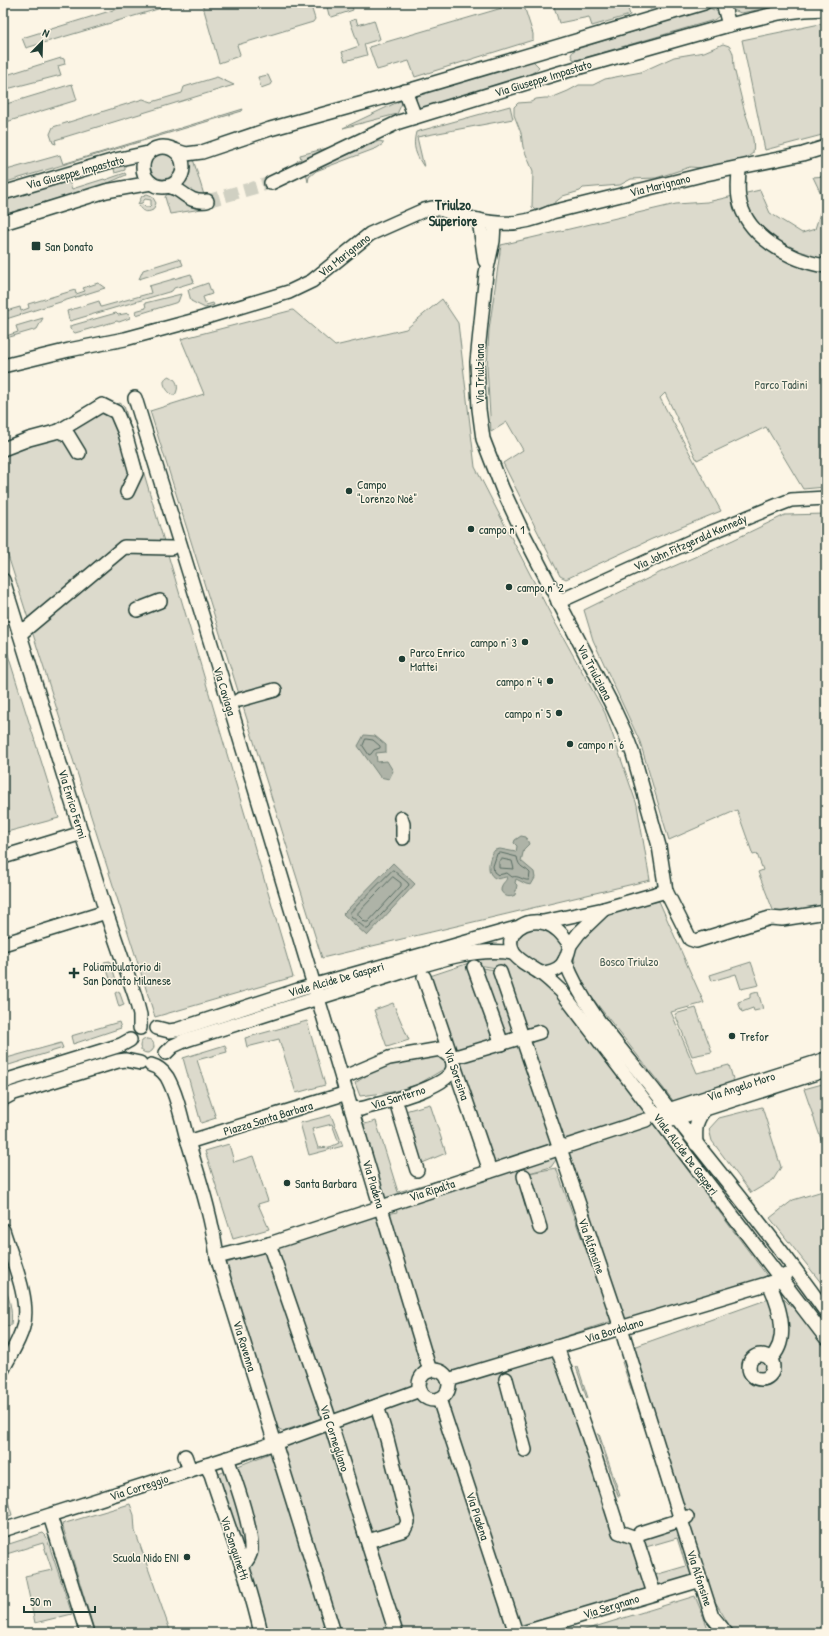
<svg xmlns="http://www.w3.org/2000/svg" width="829" height="1636" font-family="'Patrick Hand',sans-serif">
	<style>
		.green { fill: #dcdacc; stroke: #7e8c80; fill-rule: evenodd }
		.water { fill: #aeb3a7; stroke: #758479 }
		.lines { fill: none; stroke-linecap: round; stroke-linejoin: round }
		.shore { stroke: #586c62; stroke-width: 1 }
		.minor-tunnel { stroke: #d0d0c2; stroke-width: 13; stroke-dasharray: 13 6; stroke-linecap: butt }
		.minor-casing { stroke: #1f3d34; stroke-width: 16 }
		.minor { stroke: #fcf5e5; stroke-width: 13 }
		.poi-dot { fill: #1f3d34; stroke: #fcf5e5; stroke-width: 1.5 }
		.labels { text-anchor: middle; dominant-baseline: central; stroke-width: 3; stroke-linejoin: round; paint-order: stroke }
		.street-label { font-size: 12px; fill: #1f3d34; stroke: #fcf5e5 }
		.poi-label { font-size: 12px; fill: #1f3d34; stroke: #fcf5e5; text-anchor: start }
		.park-label { font-size: 12px; fill: #455c52; stroke: #fcf5e5 }
		.quarter-label { font-size: 14px; font-weight: bold; fill: #1f3d34; stroke: #fcf5e5 }
	</style>
	<rect width="100%" height="100%" fill="#fcf5e5"/>
	<filter id="ink" filterUnits="userSpaceOnUse"><feTurbulence type="fractalNoise" baseFrequency=".025" numOctaves="2"/><feDisplacementMap in="SourceGraphic" scale="8" xChannelSelector="R" yChannelSelector="G"/><feConvolveMatrix kernelMatrix="1 2 1 2 8 2 1 2 1" color-interpolation-filters="sRGB"/></filter>
	<g filter="url(#ink)">
		<g class="green">
			<polygon points="136,3 170,3 168,6 26,48 22,38"/>
			<polygon points="202,3 310,3 315,19 313,22 237,45 240,54 239,56 219,63"/>
			<polygon points="326,3 351,3 353,10 332,17 329,15"/>
			<polygon points="519,3 523,3 533,34 533,40 415,77 409,61 377,70 369,47"/>
			<polygon points="553,3 626,3 630,15 592,26 589,17 559,23"/>
			<polygon points="648,3 669,3 650,9"/>
			<polygon points="733,3 795,3 741,13 733,10"/>
			<polygon points="710,8 718,12 719,16 714,20 577,60 573,59 571,55 573,51 577,49"/>
			<polygon points="356,19 358,25 374,20 380,39 364,44 367,55 345,61 342,52 359,46 350,21"/>
			<polygon points="820,24 826,25 826,134 765,150 742,40"/>
			<path d="M723,44L729,46C736,54 732,62 735,72C738,83 740,94 743,105C747,121 756,137 753,153L745,159L720,165L703,168L690,167L656,178L631,179L620,185L583,188L580,191L563,196L553,204L535,210L532,207L533,171L523,147L521,133L514,115V107L518,103L531,102L536,99L545,98H551L568,91L579,85H593L605,79L641,72L674,57L704,52Z"/>
			<polygon points="61,58 64,59 65,64 58,66 61,75 3,90 3,76"/>
			<polygon points="532,60 539,67 537,70 527,76 423,109 417,105 416,97 422,93"/>
			<polygon points="268,75 272,84 261,88 258,77"/>
			<polygon points="217,77 234,85 55,140 56,144 53,143 50,134 53,127 143,99 152,102 182,93 184,87 187,86"/>
			<polygon points="72,84 77,100 3,123 3,105"/>
			<polygon points="402,100 403,101 397,114 343,128"/>
			<path d="M510,106L513,119L417,137L424,167C416,155 412,147 416,132Z"/>
			<polygon points="243,109 242,111 3,183 3,171 60,155 63,164"/>
			<polygon points="379,141 383,142 383,144 377,148 316,171 309,177 308,182 306,173"/>
			<polygon points="339,145 298,163 297,161 301,159 300,155"/>
			<circle cx="163" cy="166" r="13"/>
			<polygon points="193,159 204,195 197,197 180,185 187,173 188,161"/>
			<polygon points="125,163 125,170 115,173 113,165"/>
			<polygon points="125,173 126,175 106,184 3,215 3,198 68,179 72,189 104,179 105,180"/>
			<polygon points="826,176 826,487 803,489 766,427 697,460 665,393 660,398 721,511 652,539 566,579 560,576 503,463 523,450 507,422 491,432 487,367 489,330 501,245 676,204 707,202 760,190 770,213 802,233 815,229 824,200 813,177"/>
			<path d="M147,194L152,196L156,203L153,210C147,213 142,212 139,206L143,205L145,207H149L151,205V200L145,199L142,203L138,204L142,196Z"/>
			<polygon points="167,194 207,206 208,208 170,214 165,197"/>
			<polygon points="178,259 181,260 183,265 139,279 143,270"/>
			<polygon points="191,274 194,282 174,288 172,291 70,321 69,320 67,311 99,301 101,307 151,293 149,286"/>
			<polygon points="98,283 105,288 3,320 6,311 20,307 21,311 29,308 28,304 75,290 76,294 85,291 83,288"/>
			<polygon points="208,283 212,294 203,297 206,305 213,303 214,305 205,308 191,301 188,290"/>
			<polygon points="181,294 178,302 136,315 135,311 146,308 145,303"/>
			<polygon points="442,299 458,323 475,467 552,617 605,713 637,805 650,880 322,958 150,411 204,394 181,339 293,310 335,346 406,329"/>
			<polygon points="116,313 118,315 129,313 130,318 119,322 117,321 75,333 70,329 70,326"/>
			<polygon points="43,318 37,329 3,339 3,337 18,332 16,326"/>
			<path d="M169,376C177,379 180,387 175,395H172C166,390 159,380 169,376Z"/>
			<polygon points="120,403 124,406 293,977 155,1017 3,540 3,442"/>
			<polygon points="826,514 826,907 775,915 758,872 763,870 757,854 753,855 737,810 669,840 640,742 593,640 584,610 663,571 733,540 785,515"/>
			<polygon points="3,639 59,818 3,833"/>
			<polygon points="659,901 704,1003 671,1012 697,1073 729,1065 735,1086 675,1103 582,985 576,969 574,956 575,949 585,932 605,913"/>
			<path d="M532,926L550,930L563,945L564,951L557,964L542,967L517,950C516,934 518,933 532,926Z"/>
			<path d="M471,955H512L542,979L571,1014L768,1277L626,1319L619,1309L560,1154L551,1167L529,1173L556,1168L612,1321L451,1374L425,1366L413,1384L401,1392L283,1431L276,1427L225,1264C281,1243 339,1224 397,1212L393,1198L383,1199L361,1125L376,1121L398,1192L492,1165L459,1060L526,1029L503,969L478,965Z"/>
			<polygon points="110,961 117,983 112,984 104,962"/>
			<polygon points="472,962 481,968 496,970 518,1035 457,1053 430,976"/>
			<polygon points="751,962 759,985 741,989 736,974 712,981 710,975"/>
			<polygon points="119,991 124,1005 119,1007 115,993"/>
			<polygon points="758,992 763,1009 754,1011 753,1008 742,1012 738,1002 750,998 750,994"/>
			<polygon points="393,1003 409,1040 387,1047 374,1010"/>
			<polygon points="696,1008 712,1052 692,1056 675,1014"/>
			<polygon points="307,1021 325,1085 296,1093 279,1039 247,1047 245,1038"/>
			<polygon points="119,1022 121,1028 73,1044 71,1036"/>
			<circle cx="147" cy="1046" r="7"/>
			<polygon points="61,1043 63,1048 9,1065 3,1061 3,1059"/>
			<polygon points="225,1045 227,1052 197,1060 216,1118 201,1123 183,1058"/>
			<path d="M445,1056L449,1066L417,1085L392,1092L360,1096L355,1083C363,1078 371,1072 380,1068C399,1059 424,1057 445,1056Z"/>
			<polygon points="826,1083 826,1151 825,1151 804,1089"/>
			<polygon points="430,1104 446,1153 420,1164 405,1111"/>
			<polygon points="762,1107 781,1167 773,1180 751,1193 712,1141 709,1129 719,1118"/>
			<path d="M331,1115L343,1146L309,1155L300,1123ZM332,1124L339,1143L330,1147L318,1148L312,1129Z"/>
			<polygon points="229,1144 234,1162 253,1156 268,1201 258,1204 269,1229 233,1239 205,1151"/>
			<polygon points="826,1190 826,1289 770,1218 793,1200"/>
			<path d="M3,1283C9,1297 13,1309 11,1325L3,1327Z"/>
			<polygon points="780,1295 807,1322 826,1348 826,1633 735,1633 736,1631 731,1628 704,1583 631,1348"/>
			<polygon points="556,1352 617,1532 632,1538 649,1590 520,1628 448,1411 448,1400 456,1384"/>
			<polygon points="625,1361 646,1422 643,1424 622,1362"/>
			<polygon points="576,1367 578,1367 588,1398 587,1399"/>
			<circle cx="435" cy="1385" r="10"/>
			<polygon points="419,1398 435,1408 509,1633 265,1633 216,1475 403,1399"/>
			<polygon points="646,1431 648,1431 675,1518 673,1519"/>
			<polygon points="598,1434 599,1434 620,1496 618,1496"/>
			<polygon points="3,1485 12,1515 3,1518"/>
			<polygon points="130,1504 134,1515 135,1531 171,1633 95,1633 62,1524"/>
			<polygon points="681,1526 698,1576 659,1588 655,1575 686,1566 677,1538 646,1547 644,1537"/>
			<polygon points="43,1533 46,1536 72,1614 35,1623 25,1576 52,1570 43,1543 3,1555 3,1546"/>
			<polygon points="695,1596 710,1633 575,1633"/>
		</g>
		<g class="water">
			<polygon points="364,735 375,736 386,745 386,752 376,753 377,762 387,761 393,771 389,779 380,777 358,746"/>
			<path d="M521,836L526,837L529,844L524,849L521,861L534,872L535,878L531,885L526,884L516,879L515,883L517,885L515,895C509,898 505,897 501,891C501,882 506,883 507,877C503,877 499,880 495,878C485,873 489,856 495,850L500,849L516,852L517,846L514,843L515,840Z"/>
			<polygon points="393,863 415,884 367,936 343,914"/>
		</g>
		<g class="lines">
			<g class="shore">
				<polygon points="366,739 373,740 380,746 380,748 374,750 371,754 369,755 363,746"/>
				<path d="M501,853L517,857C519,869 524,866 530,873L529,880C523,881 519,875 512,877L507,873L498,875L494,872L493,866L497,854Z"/>
				<polygon points="502,859 512,861 514,869 499,868 499,862"/>
				<polygon points="393,870 408,883 409,885 368,929 366,929 351,916 350,913"/>
				<polygon points="393,877 401,883 401,886 368,922 365,922 358,915 358,913"/>
			</g>
			<polyline class="minor-tunnel" points="207,201 271,183"/>
			<defs>
				<g id="minor">
					<polyline points="723,3 729,25"/>
					<polyline points="405,91 415,117"/>
					<circle cx="163" cy="167" r="20"/>
					<polyline points="174,150 186,154 202,152 270,129 414,89 704,3"/>
					<path d="M739,167C739,177 737,188 739,198C745,236 791,261 826,266"/>
					<polyline points="271,183 399,122 559,73 729,25 779,13 805,10 826,9"/>
					<path d="M168,186C185,190 186,203 207,201"/>
					<polyline points="3,193 115,160 148,153"/>
					<polyline points="479,220 485,261"/>
					<polyline points="3,223 106,191 151,183"/>
					<polyline points="494,224 493,241 486,273 477,362 479,409 483,439 502,488 523,533 613,707 625,733 633,754 659,846 666,891 690,939 696,941 770,918 782,919 826,912"/>
					<path d="M3,366L69,350L125,339L203,318L289,292L312,281L370,234L424,210L432,208L439,209C482,222 509,232 552,212L706,174L803,154L826,147"/>
					<polyline points="135,398 224,686 430,1371"/>
					<polyline points="59,431 102,405 116,412 125,433 136,473 127,492"/>
					<polyline points="3,449 29,439 59,431 68,435 79,453"/>
					<polyline points="3,580 106,912 135,996 140,1015 140,1028"/>
					<polyline points="558,602 705,535 778,505 791,500 826,498"/>
					<polyline points="137,610 160,601"/>
					<polyline points="20,634 124,547 171,548"/>
					<polyline points="239,700 275,690"/>
					<polyline points="401,818 403,824 403,838"/>
					<polyline points="3,857 82,833"/>
					<polyline points="543,922 604,909 666,891"/>
					<polyline points="3,944 106,912"/>
					<polyline points="570,945 579,933 604,909"/>
					<path d="M565,960C583,1010 625,1053 657,1094C714,1166 773,1237 826,1312"/>
					<polyline points="474,967 502,1044"/>
					<polyline points="500,972 621,1328 681,1520 640,1533 636,1538"/>
					<path d="M541,973C561,972 566,963 570,945C563,935 556,926 545,923C527,917 503,932 513,952C517,960 533,968 540,973C548,978 554,985 561,991L826,1338"/>
					<polyline points="424,977 490,1171"/>
					<polyline points="157,1028 169,1031 176,1030 298,990 516,928"/>
					<path d="M166,1053L173,1046L186,1040C251,1020 315,998 380,979C423,966 468,946 513,953"/>
					<polyline points="452,1058 540,1032"/>
					<path d="M151,1065C158,1067 163,1071 167,1077C177,1095 181,1116 186,1135C198,1175 212,1216 217,1257L334,1633"/>
					<path d="M342,1078L389,1058L440,1049L452,1058C453,1061 453,1065 453,1068C448,1089 380,1103 361,1109L351,1108"/>
					<polyline points="3,1083 11,1079 121,1045 130,1040"/>
					<polyline points="3,1099 14,1093 118,1061 126,1060 140,1063"/>
					<polyline points="398,1108 417,1170"/>
					<polyline points="662,1112 826,1059"/>
					<polyline points="668,1121 826,1070"/>
					<polyline points="188,1142 347,1093"/>
					<path d="M696,1144C695,1129 695,1120 706,1108"/>
					<polyline points="524,1176 540,1228"/>
					<path d="M3,1230C11,1257 31,1299 23,1327C19,1342 10,1355 3,1369"/>
					<polyline points="269,1244 326,1409 396,1633"/>
					<polyline points="217,1257 269,1244 646,1120"/>
					<path d="M769,1283C779,1305 791,1340 770,1359"/>
					<polyline points="557,1347 591,1444 619,1532 636,1538"/>
					<circle cx="761" cy="1367" r="12"/>
					<circle cx="434" cy="1385" r="15"/>
					<polyline points="506,1379 525,1450"/>
					<polyline points="448,1380 776,1281 786,1275"/>
					<polyline points="439,1399 516,1633"/>
					<polyline points="185,1456 190,1470"/>
					<path d="M227,1458C236,1482 252,1526 251,1550C250,1557 246,1562 242,1566"/>
					<path d="M206,1465L211,1474C228,1527 249,1579 261,1633"/>
					<polyline points="50,1516 87,1633"/>
					<polyline points="687,1517 681,1520 712,1616 726,1633"/>
					<polyline points="3,1530 275,1443 420,1390"/>
					<polyline points="636,1538 654,1593"/>
					<polyline points="368,1541 404,1530 408,1522 387,1439 377,1406"/>
					<polyline points="522,1633 701,1580"/>
				</g>
			</defs>
			<use href="#minor" class="minor-casing"/>
			<use href="#minor" class="minor"/>
		</g>
	</g>
	<g class="poi-dot">
		<rect x="31" y="241" width="10" height="10" rx="2"/>
		<circle cx="349" cy="491" r="4"/>
		<circle cx="471" cy="529" r="4"/>
		<circle cx="509" cy="587" r="4"/>
		<circle cx="525" cy="642" r="4"/>
		<circle cx="402" cy="659" r="4"/>
		<circle cx="550" cy="681" r="4"/>
		<circle cx="559" cy="713" r="4"/>
		<circle cx="570" cy="744" r="4"/>
		<path d="M72 967h4v4h4v4h-4v4h-4v-4h-4v-4h4z"/>
		<circle cx="732" cy="1036" r="4"/>
		<circle cx="287" cy="1183" r="4"/>
		<circle cx="187" cy="1557" r="4"/>
	</g>
	<g class="labels">
		<g class="street-label">
			<text transform="translate(543 78) rotate(-17)">Via Giuseppe Impastato</text>
			<text transform="translate(75 172) rotate(-15)">Via Giuseppe Impastato</text>
			<text transform="translate(660 185) rotate(-14)">Via Marignano</text>
			<text transform="translate(344 255) rotate(-38)">Via Marignano</text>
			<text transform="translate(479 374) rotate(-90)">Via Triulziana</text>
			<text transform="translate(690 542) rotate(-24)">Via John Fitzgerald Kennedy</text>
			<text transform="translate(595 672) rotate(62)">Via Triulziana</text>
			<text transform="translate(225 691) rotate(73)">Via Caviaga</text>
			<text transform="translate(73 804) rotate(73)">Via Enrico Fermi</text>
			<text transform="translate(336 979) rotate(-16)">Viale Alcide De Gasperi</text>
			<text transform="translate(457 1074) rotate(71)">Via Soresina</text>
			<text transform="translate(741 1086) rotate(-18)">Via Angelo Moro</text>
			<text transform="translate(398 1097) rotate(-17)">Via Santerno</text>
			<text transform="translate(268 1118) rotate(-17)">Piazza Santa Barbara</text>
			<text transform="translate(686 1154) rotate(53)">Viale Alcide De Gasperi</text>
			<text transform="translate(374 1184) rotate(73)">Via Piadena</text>
			<text transform="translate(432 1190) rotate(-18)">Via Ripalta</text>
			<text transform="translate(592 1246) rotate(71)">Via Alfonsine</text>
			<text transform="translate(614 1330) rotate(-17)">Via Bordolano</text>
			<text transform="translate(245 1346) rotate(73)">Via Ravenna</text>
			<text transform="translate(335 1438) rotate(72)">Via Cornegliano</text>
			<text transform="translate(139 1487) rotate(-18)">Via Correggio</text>
			<text transform="translate(478 1516) rotate(72)">Via Piadena</text>
			<text transform="translate(235 1548) rotate(72)">Via Sanguinetti</text>
			<text transform="translate(700 1578) rotate(72)">Via Alfonsine</text>
			<text transform="translate(611 1606) rotate(-17)">Via Sergnano</text>
		</g>
		<g class="poi-label">
			<text x="45" y="246">San Donato</text>
			<text x="357" y="484">Campo<tspan x="357" dy="14">"Lorenzo Noè"</tspan></text>
			<text x="479" y="529">campo n° 1</text>
			<text x="517" y="587">campo n° 2</text>
			<text x="517" y="642" text-anchor="end">campo n° 3</text>
			<text x="410" y="652">Parco Enrico<tspan x="410" dy="14">Mattei</tspan></text>
			<text x="542" y="681" text-anchor="end">campo n° 4</text>
			<text x="551" y="713" text-anchor="end">campo n° 5</text>
			<text x="578" y="744">campo n° 6</text>
			<text x="83" y="966">Poliambulatorio di<tspan x="83" dy="14">San Donato Milanese</tspan></text>
			<text x="740" y="1036">Trefor</text>
			<text x="295" y="1183">Santa Barbara</text>
			<text x="179" y="1557" text-anchor="end">Scuola Nido ENI</text>
		</g>
		<g class="park-label">
			<text x="781" y="384">Parco Tadini</text>
			<text x="629" y="961">Bosco Triulzo</text>
		</g>
		<g class="quarter-label">
			<text x="453" y="204">Triulzo<tspan x="453" dy="16">Superiore</tspan></text>
		</g>
	</g>
	<rect width="829" height="1636" fill="none" stroke="#fcf5e5" stroke-width="16"/>
	<rect x="8" y="8" width="813" height="1620" fill="none" stroke="#1f3d34" stroke-width="1.5" filter="url(#ink)"/>
	<g transform="translate(42 42) rotate(23)" stroke="#fcf5e5" stroke-width="3" paint-order="stroke">
	<path d="M0-3L7 15L0 10L-7 15Z" fill="#1f3d34"/>
	<text y="-6" font-size="11" font-weight="bold" text-anchor="middle" fill="#1f3d34">N</text>
	</g>
	<path d="M24 1606v6h71v-6" fill="none" stroke="#1f3d34" stroke-width="2"/>
	<text x="30" y="1606" font-size="12" fill="#1f3d34" stroke="#fcf5e5" stroke-width="3" paint-order="stroke">50 m</text>
</svg>
